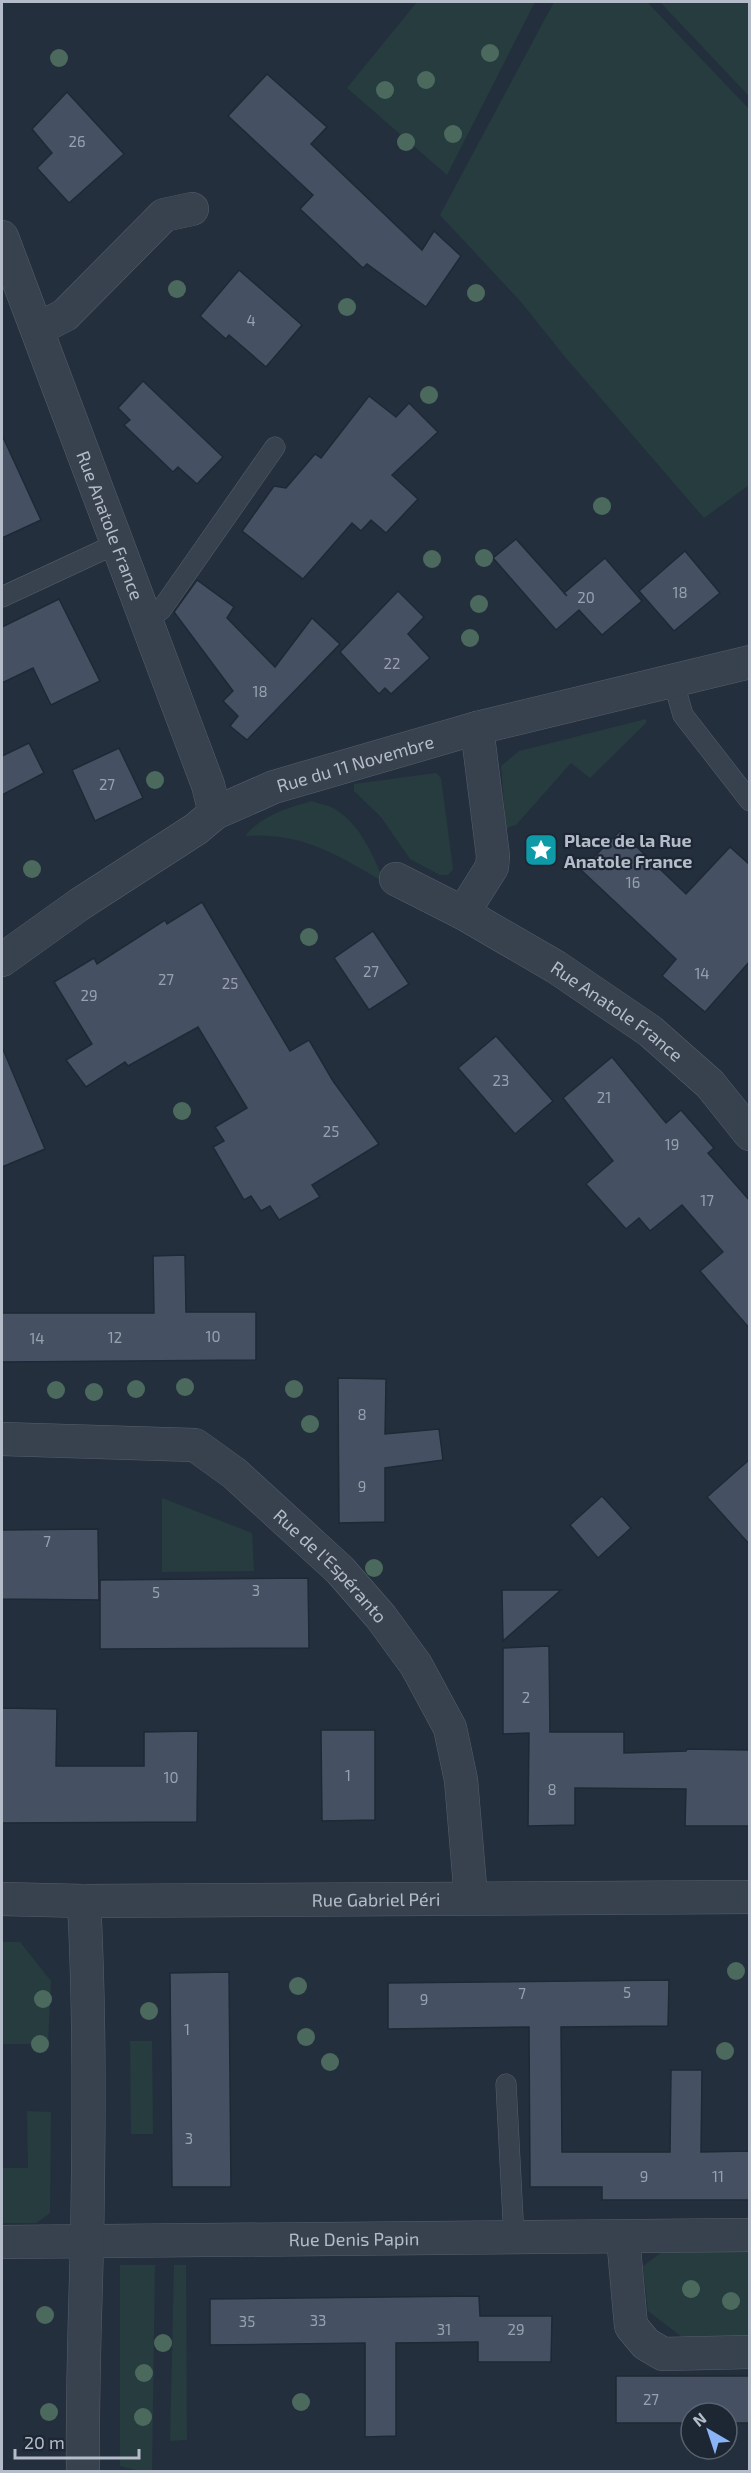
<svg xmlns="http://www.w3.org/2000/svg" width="751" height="2473" font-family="'Exo 2',sans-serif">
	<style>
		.green { fill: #263c3f }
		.building { fill: #455162; stroke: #1f2835; stroke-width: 1.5 }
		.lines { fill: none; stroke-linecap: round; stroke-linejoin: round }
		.lane-casing { stroke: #565f6c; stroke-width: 21 }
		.street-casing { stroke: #565f6c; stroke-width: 34 }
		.lane { stroke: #38414e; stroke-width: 20 }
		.street { stroke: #38414e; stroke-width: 33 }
		.tree { fill: #4b6a5d }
		.labels { text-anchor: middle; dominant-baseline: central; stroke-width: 4.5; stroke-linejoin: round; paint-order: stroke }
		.number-label { font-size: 15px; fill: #98a1af }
		.street-label { font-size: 18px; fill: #b4bcc9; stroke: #1d2633 }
		.poi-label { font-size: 18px; font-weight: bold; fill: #b4bcc9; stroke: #1d2633; text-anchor: start }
	</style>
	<rect width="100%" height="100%" fill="#242f3e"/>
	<g class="green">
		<polygon points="417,2 535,2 447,175 347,88"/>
		<polygon points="554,2 647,2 749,109 749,485 704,518 566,358 521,302 440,215"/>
		<polygon points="660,2 749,2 749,96"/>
		<polygon points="646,719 646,723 590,778 571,763 516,825 506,828 501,766 519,751"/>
		<polygon points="436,773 441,778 453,869 448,875 440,875 410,859 381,817 354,791 354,784"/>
		<path d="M312,801C319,804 329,805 335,809C361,825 373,856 385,883C338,855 302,832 245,836C262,815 288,808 312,801Z"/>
		<polygon points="162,1498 252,1533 254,1571 162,1572"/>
		<polygon points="2,1942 20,1942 51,1981 48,2044 2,2044"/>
		<polygon points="130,2041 152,2041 153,2134 131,2134"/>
		<polygon points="27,2111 51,2112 50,2213 36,2223 2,2223 2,2168 28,2168"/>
		<polygon points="662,2252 749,2252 749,2336 682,2337 648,2311 643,2266"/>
		<polygon points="120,2265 155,2265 152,2471 140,2471 120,2466"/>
		<polygon points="174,2265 186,2265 187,2440 170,2441"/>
	</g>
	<g class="building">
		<polygon points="267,74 327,127 311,144 422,250 434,231 461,256 426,307 367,264 363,268 300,209 313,195 228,116"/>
		<polygon points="67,92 124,154 69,203 37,168 52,153 32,129"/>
		<polygon points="239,270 302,325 266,367 229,335 226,339 200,316"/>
		<polygon points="143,381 223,457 197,484 178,467 173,472 124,425 130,420 118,408"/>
		<polygon points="369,396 396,417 409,403 438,432 392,475 418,499 386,533 371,520 361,531 352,523 303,579 242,531 274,486 286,488 315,454 321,458"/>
		<polygon points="2,435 41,520 2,538"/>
		<polygon points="516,539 567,596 564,593 605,558 642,601 602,635 579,610 556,630 493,558"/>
		<polygon points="685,551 720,593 674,631 639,591"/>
		<polygon points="197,580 234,607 227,618 275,667 312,618 340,644 247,740 230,726 238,716 223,701 233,691 174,612"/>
		<polygon points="398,591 424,617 408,634 430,658 391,694 385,688 379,694 340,652"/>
		<polygon points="59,599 100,681 51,705 33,668 2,683 2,627"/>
		<polygon points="29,743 44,773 2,795 2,756"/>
		<polygon points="119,748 143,798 95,821 72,770"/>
		<polygon points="620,831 686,894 730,847 750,865 750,961 705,1012 662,976 676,959 581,870"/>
		<polygon points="202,902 290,1051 309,1040 333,1081 379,1144 312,1185 320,1197 279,1220 270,1206 261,1211 251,1196 244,1200 213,1147 224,1141 215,1127 247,1108 198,1027 128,1066 125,1062 86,1087 66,1060 92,1044 54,982 94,958 97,964 165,920 167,924"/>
		<polygon points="373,931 409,984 369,1010 334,958"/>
		<polygon points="496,1036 553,1101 515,1134 458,1068"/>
		<polygon points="2,1047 45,1149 2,1167"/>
		<polygon points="612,1057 666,1123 681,1110 714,1148 708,1153 750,1201 750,1329 700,1271 723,1252 682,1205 650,1231 639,1218 626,1229 586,1184 613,1161 563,1098"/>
		<polygon points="185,1255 186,1312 256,1312 256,1360 2,1362 2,1313 154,1313 153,1256"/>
		<polygon points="338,1378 386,1379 385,1434 439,1429 443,1460 385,1468 385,1522 339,1523"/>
		<polygon points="750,1459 750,1545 707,1497"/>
		<polygon points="602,1496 631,1528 598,1558 570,1525"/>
		<polygon points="98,1529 99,1600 2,1599 2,1530"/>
		<polygon points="308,1578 309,1648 100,1649 100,1580"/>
		<polygon points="502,1590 561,1590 503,1641"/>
		<polygon points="549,1646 550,1732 624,1732 624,1753 686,1751 687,1749 750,1750 750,1826 685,1826 686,1789 575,1788 575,1825 528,1826 529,1733 503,1734 503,1648"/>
		<polygon points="2,1708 57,1709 56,1766 144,1766 144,1732 198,1731 197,1822 2,1823"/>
		<polygon points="321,1730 375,1730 375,1820 322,1821"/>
		<polygon points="229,1972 231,2187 172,2187 170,1973"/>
		<polygon points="669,1980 668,2026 561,2027 562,2152 670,2152 671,2070 702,2070 701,2152 750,2151 750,2200 602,2200 602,2187 530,2187 529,2027 388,2029 388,1983"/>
		<polygon points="479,2296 480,2316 552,2316 551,2362 478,2362 478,2342 396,2343 396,2436 365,2437 365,2343 210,2345 210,2299"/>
		<polygon points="616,2376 750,2376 750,2423 727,2423 727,2413 691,2413 691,2423 616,2423"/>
	</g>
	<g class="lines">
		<defs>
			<g id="lane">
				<polyline points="2,597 103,550 118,545"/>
				<polyline points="146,618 161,610 275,447"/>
				<polyline points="673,680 683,715 750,801"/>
				<polyline points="506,2084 514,2238"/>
			</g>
			<g id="street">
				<path id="s1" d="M2,237L208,785L215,813"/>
				<polyline points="38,329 65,315 164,215 192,209"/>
				<path id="s2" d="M396,879L463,913L556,967L650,1031L710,1084L750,1134"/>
				<polyline points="463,913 492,867 493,856 477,728"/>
				<path id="s3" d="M2,960L80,904L196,829L215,813L274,787L477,728L750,662"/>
				<path id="s4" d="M2,1439L195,1445L234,1473L340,1570L381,1617L416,1665L450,1728L461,1780L471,1898"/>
				<path id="s5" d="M2,1899L84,1901L750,1897"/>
				<polyline points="623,2237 631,2326 646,2344 663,2354 750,2352"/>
				<path id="s6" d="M2,2242L750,2235"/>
				<path d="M83,2472C82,2395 85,2319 87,2243C89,2129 90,2014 84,1901"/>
			</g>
		</defs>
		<use href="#lane" class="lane-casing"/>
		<use href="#street" class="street-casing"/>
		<use href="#lane" class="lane"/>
		<use href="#street" class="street"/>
	</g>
	<g class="tree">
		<circle cx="490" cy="53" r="9"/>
		<circle cx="59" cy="58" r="9"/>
		<circle cx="426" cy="80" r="9"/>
		<circle cx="385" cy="90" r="9"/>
		<circle cx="453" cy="134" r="9"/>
		<circle cx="406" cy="142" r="9"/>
		<circle cx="177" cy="289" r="9"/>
		<circle cx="476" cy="293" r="9"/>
		<circle cx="347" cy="307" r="9"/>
		<circle cx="429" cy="395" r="9"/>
		<circle cx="602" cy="506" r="9"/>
		<circle cx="484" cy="558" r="9"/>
		<circle cx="432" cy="559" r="9"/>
		<circle cx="479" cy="604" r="9"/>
		<circle cx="470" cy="638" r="9"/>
		<circle cx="155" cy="780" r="9"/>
		<circle cx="32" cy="869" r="9"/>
		<circle cx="309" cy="937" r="9"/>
		<circle cx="182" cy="1111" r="9"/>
		<circle cx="185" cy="1387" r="9"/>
		<circle cx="136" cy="1389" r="9"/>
		<circle cx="294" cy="1389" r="9"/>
		<circle cx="56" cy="1390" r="9"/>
		<circle cx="94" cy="1392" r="9"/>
		<circle cx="310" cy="1424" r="9"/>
		<circle cx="374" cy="1568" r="9"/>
		<circle cx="736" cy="1971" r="9"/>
		<circle cx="298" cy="1986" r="9"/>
		<circle cx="43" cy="1999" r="9"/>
		<circle cx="149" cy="2011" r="9"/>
		<circle cx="306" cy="2037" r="9"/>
		<circle cx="40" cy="2044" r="9"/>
		<circle cx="725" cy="2051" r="9"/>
		<circle cx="330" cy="2062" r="9"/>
		<circle cx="691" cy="2289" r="9"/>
		<circle cx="731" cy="2301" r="9"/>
		<circle cx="45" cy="2315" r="9"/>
		<circle cx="163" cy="2343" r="9"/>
		<circle cx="144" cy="2373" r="9"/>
		<circle cx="301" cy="2402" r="9"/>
		<circle cx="49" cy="2412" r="9"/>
		<circle cx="143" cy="2417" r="9"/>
	</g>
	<defs>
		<symbol id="sight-square" viewBox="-11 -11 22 22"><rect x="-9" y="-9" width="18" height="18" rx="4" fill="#0f9aa8" stroke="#1d2633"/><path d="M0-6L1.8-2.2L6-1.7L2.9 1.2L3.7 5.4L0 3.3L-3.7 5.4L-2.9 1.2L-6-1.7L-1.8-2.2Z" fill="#fff"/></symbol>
	</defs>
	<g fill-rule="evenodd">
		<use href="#sight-square" x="522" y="831" width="38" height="38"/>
	</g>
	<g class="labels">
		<g class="number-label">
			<text x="77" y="141">26</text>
			<text x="251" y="320">4</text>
			<text x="680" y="592">18</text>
			<text x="586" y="597">20</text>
			<text x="392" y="663">22</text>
			<text x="260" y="691">18</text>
			<text x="107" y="784">27</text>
			<text x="633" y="882">16</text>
			<text x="371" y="971">27</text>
			<text x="702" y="973">14</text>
			<text x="166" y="979">27</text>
			<text x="230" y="983">25</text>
			<text x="89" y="995">29</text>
			<text x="501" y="1080">23</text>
			<text x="604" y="1097">21</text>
			<text x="331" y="1131">25</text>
			<text x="672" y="1144">19</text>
			<text x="707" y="1200">17</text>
			<text x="213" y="1336">10</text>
			<text x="115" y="1337">12</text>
			<text x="37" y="1338">14</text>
			<text x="362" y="1414">8</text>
			<text x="362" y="1486">9</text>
			<text x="47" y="1541">7</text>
			<text x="256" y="1590">3</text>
			<text x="156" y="1592">5</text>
			<text x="526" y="1697">2</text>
			<text x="348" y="1775">1</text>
			<text x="171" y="1777">10</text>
			<text x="552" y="1789">8</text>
			<text x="627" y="1992">5</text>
			<text x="522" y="1993">7</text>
			<text x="424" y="1999">9</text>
			<text x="187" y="2029">1</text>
			<text x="189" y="2138">3</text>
			<text x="644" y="2176">9</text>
			<text x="718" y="2176">11</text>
			<text x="318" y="2320">33</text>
			<text x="247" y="2321">35</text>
			<text x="444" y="2329">31</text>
			<text x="516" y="2329">29</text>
			<text x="651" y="2399">27</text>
		</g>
		<g class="street-label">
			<text stroke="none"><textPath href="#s1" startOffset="308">Rue Anatole France</textPath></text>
			<text stroke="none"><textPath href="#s3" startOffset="408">Rue du 11 Novembre</textPath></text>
			<text stroke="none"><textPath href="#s2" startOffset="258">Rue Anatole France</textPath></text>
			<text stroke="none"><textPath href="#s4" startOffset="375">Rue de l'Espéranto</textPath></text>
			<text stroke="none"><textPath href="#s5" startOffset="374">Rue Gabriel Péri</textPath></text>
			<text stroke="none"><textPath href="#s6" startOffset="352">Rue Denis Papin</textPath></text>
		</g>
		<g class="poi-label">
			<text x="564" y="840">Place de la Rue<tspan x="564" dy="21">Anatole France</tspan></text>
		</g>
	</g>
	<rect width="751" height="2473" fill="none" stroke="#b4bcc9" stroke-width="6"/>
	<g transform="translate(709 2431) rotate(321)"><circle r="28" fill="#1d2633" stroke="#59626f" stroke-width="1.5"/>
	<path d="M0-4.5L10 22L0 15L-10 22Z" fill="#8ab4f8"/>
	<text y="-9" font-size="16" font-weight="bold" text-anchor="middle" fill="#b4bcc9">N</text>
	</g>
	<path d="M15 2449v9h124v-9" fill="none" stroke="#b4bcc9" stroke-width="3"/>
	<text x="24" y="2449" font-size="18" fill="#b4bcc9" stroke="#1d2633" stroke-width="4.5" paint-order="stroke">20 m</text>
</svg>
